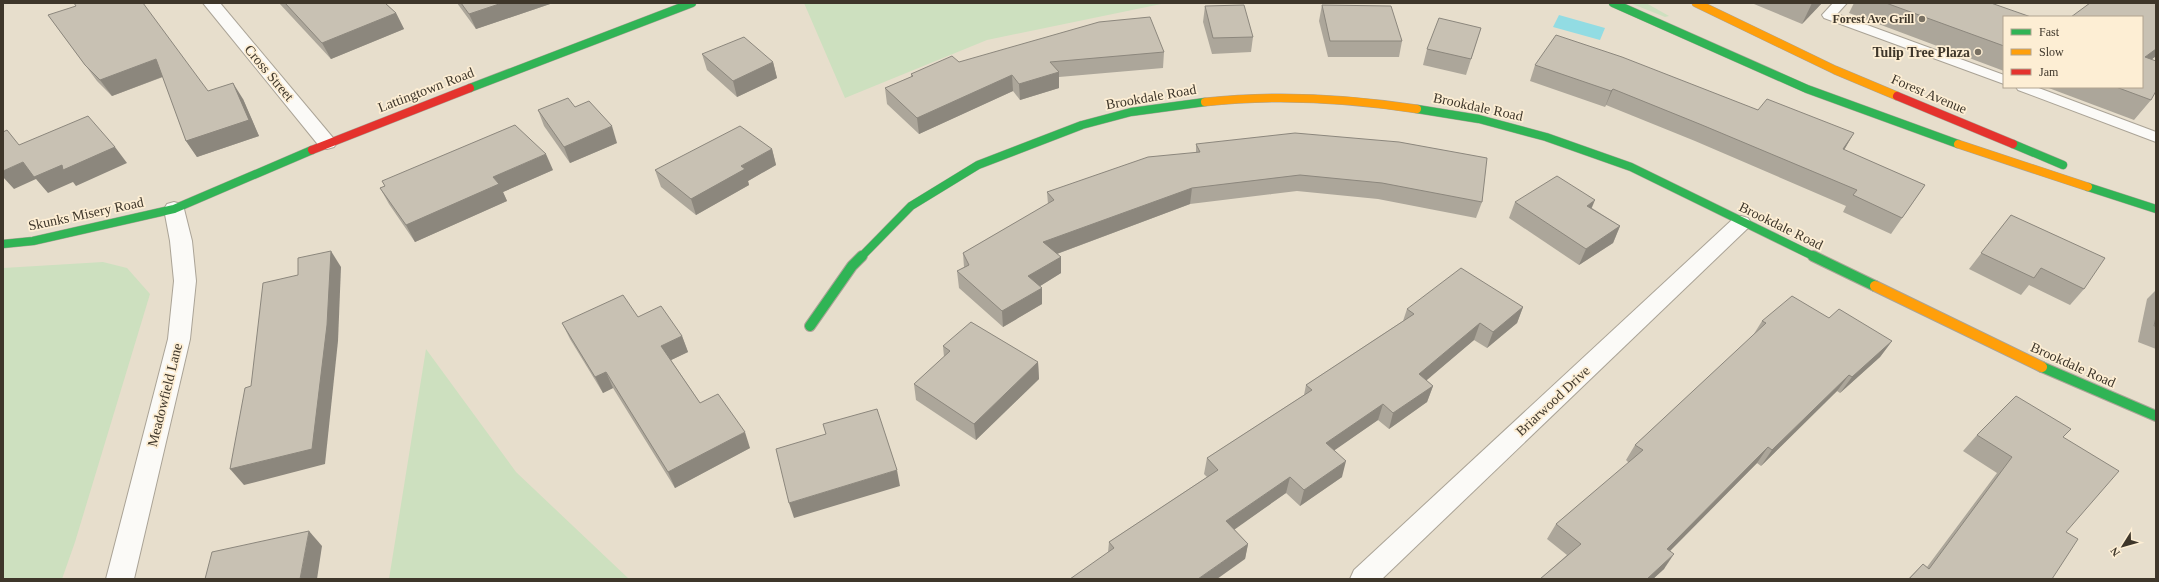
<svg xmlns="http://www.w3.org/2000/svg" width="2159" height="582" font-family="'Times New Roman',serif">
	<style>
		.green { fill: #cde0bf }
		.water { fill: #92dce3 }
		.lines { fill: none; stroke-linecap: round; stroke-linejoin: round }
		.lane-casing { stroke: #aaa396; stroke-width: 2 }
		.street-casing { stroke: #aaa396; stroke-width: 2 }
		.fast-far1-casing { stroke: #aaa396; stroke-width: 9 }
		.fast-casing { stroke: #aaa396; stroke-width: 12 }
		.slow-far1-casing { stroke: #aaa396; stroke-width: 9 }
		.slow-casing { stroke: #aaa396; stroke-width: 12 }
		.jam-casing { stroke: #aaa396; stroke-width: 9 }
		.lane { fill: #fbfaf7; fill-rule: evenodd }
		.street { fill: #fbfaf7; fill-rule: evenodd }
		.fast-far1 { stroke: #30b455; stroke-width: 8 }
		.fast { stroke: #30b455; stroke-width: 10 }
		.slow-far1 { stroke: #ff9f0a; stroke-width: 8 }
		.slow { stroke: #ff9f0a; stroke-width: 10 }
		.jam { stroke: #e5322d; stroke-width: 8 }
		.wall { fill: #aca69a }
		.shaded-wall { fill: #8c877d }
		.building { fill: #c8c1b3; stroke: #8c877d }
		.poi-dot { fill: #797163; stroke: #fdeed4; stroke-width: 1.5 }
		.labels { text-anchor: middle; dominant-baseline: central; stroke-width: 3.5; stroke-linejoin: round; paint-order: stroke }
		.far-poi-label { font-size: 12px; font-weight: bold; fill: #3e362a; stroke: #fdeed4; text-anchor: end }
		.poi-label { font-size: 14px; font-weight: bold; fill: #3e362a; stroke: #fdeed4; text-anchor: end }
		.street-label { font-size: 14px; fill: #3e362a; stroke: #fdeed4 }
	</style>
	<rect width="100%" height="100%" fill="#e7decc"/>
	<g class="green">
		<polygon points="804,3 1166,3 987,40 845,98"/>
		<polygon points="1630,3 1646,3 1669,16 1665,17"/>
		<polygon points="103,262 127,268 150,294 75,542 62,579 3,579 3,268"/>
		<polygon points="426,349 516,472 629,579 389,579"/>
	</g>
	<polygon class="water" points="1559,15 1605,28 1600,40 1553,27"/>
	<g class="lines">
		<defs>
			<g id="lane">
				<polygon points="1833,3 1847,3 1837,14 2004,75 2004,84 1824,18 1822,15"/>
				<polygon points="2016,87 2036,87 2156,132 2156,142 2018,90"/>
			</g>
			<g id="street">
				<polygon points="203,3 220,3 334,139 337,143 334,147 327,149 320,147"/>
				<polygon points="174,202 181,204 184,209 192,241 196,281 190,339 134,579 106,579 168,339 174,281 170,241 164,209 167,204"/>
				<polygon points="1741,216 1748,218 1751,223 1748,228 1382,579 1350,579 1354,570 1734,218"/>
			</g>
			<g id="fast-far1">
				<polyline points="1613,3 1807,89 1958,144"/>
				<polyline points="470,88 692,3"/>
				<polyline points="1417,109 1479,119 1546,137 1631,167 1815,257"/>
				<polyline points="2013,144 2063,165"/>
				<polyline points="2088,187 2156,209"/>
				<polyline points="3,244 33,241 174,209 312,150"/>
				<polyline points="861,257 911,206 978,165 1082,125 1131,112 1205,102"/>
			</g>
			<g id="fast">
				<polyline points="1813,256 1875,286"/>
				<polyline points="810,326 852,266 862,256"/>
				<polyline points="2042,367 2156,416"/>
			</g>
			<g id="slow-far1">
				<polyline points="1696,3 1835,70 1897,96"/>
				<path d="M1205,102C1276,94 1346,98 1417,109"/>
				<polyline points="1958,144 2088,187"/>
			</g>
			<polyline id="slow" points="1875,286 2042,367"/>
			<g id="jam">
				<polyline points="1897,96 2013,144"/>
				<polyline points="312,150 470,88"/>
			</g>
		</defs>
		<use href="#lane" class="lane-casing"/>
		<use href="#street" class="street-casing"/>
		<use href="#fast-far1" class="fast-far1-casing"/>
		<use href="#fast" class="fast-casing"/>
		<use href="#slow-far1" class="slow-far1-casing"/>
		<use href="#slow" class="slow-casing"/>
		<use href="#jam" class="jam-casing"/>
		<use href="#lane" class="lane"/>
		<use href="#street" class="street"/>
		<use href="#fast-far1" class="fast-far1"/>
		<use href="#fast" class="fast"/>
		<use href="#slow-far1" class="slow-far1"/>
		<use href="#slow" class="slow"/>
		<use href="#jam" class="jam"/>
	</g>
	<g class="wall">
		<polygon points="279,3 385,3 396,13 404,29 331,59"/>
		<polygon points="457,3 553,3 476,29"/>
		<polygon points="1755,3 1822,3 1802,24 1754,4"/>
		<polygon points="1854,3 1991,3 2004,17 2004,71 1849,13"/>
		<polygon points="2156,4 2156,56 2151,60 2151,100 2134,120 2046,87 2142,87"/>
		<polygon points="1322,5 1402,41 1399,57 1328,57 1319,21"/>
		<polygon points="1205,6 1253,37 1251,52 1212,54 1203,22"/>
		<polygon points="48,15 208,91 243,99 259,136 197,157 186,141 163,77 112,96 97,81"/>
		<polygon points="1481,28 1466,75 1423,65 1427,49"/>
		<polygon points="1164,52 1163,68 1059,77 1059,88 1020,100 1013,91 919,134 887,104 885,88 911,77 911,74 959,62"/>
		<polygon points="702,54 773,62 777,78 737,97 707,70"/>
		<polygon points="1535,65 1758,110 1854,133 1844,150 1925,185 1891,234 1843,212 1846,206 1695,141 1606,105 1605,107 1530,81"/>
		<polygon points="575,107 617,143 570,163 544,126 538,110"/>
		<polygon points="1196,144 1482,202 1476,218 1378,199 1297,191 1190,204 1057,254 1061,257 1061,273 1040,286 1042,304 1003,327 959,288 957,271 964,267 963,253 1048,204 1047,192 1196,152"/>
		<polygon points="772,149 776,165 748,181 749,185 696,215 661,187 655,170"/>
		<polygon points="553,170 503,192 507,201 415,242 389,204 380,188 385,186 382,181"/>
		<polygon points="1515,202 1592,208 1620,226 1613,243 1579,265 1509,218"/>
		<polygon points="2011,215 2084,289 2070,305 2029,285 2021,295 1969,269"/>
		<polygon points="2156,290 2156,349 2138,342 2147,299"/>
		<polygon points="1523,307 1517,323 1487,348 1474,340 1426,380 1433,386 1427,402 1389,429 1378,420 1334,450 1342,477 1300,506 1286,493 1234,529 1248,544 1245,559 1108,552 1109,542 1207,477 1204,474 1207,458 1304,395 1306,385 1403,321 1407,309"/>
		<polygon points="638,317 682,336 688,352 671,360 700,403 750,448 675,488 613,388 603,393 570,339 562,323"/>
		<polygon points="1829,318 1892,341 1880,357 1840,393 1837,391 1761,466 1757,463 1670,551 1664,569 1653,579 1540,579 1567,555 1547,539 1556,524 1629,463 1626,460 1635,445 1752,337 1762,321"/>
		<polygon points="943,346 1038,362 1039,379 976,440 916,400 914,384 944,357"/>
		<polygon points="1977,435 2063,437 2066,532 2052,579 1908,579 1923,564 1927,567 1997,473 1963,451"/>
	</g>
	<g class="shaded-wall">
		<polygon points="502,3 553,3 476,29 469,14"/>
		<polygon points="1812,3 1822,3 1802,24"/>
		<polygon points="396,13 404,29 331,59 322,43"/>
		<polygon points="2156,49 2156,56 2142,67 2145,57"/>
		<polygon points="156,59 167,75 112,96 100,80"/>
		<polygon points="773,62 777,78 737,97 733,81"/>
		<polygon points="1059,72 1059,88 1020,100 1019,84"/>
		<polygon points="1012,75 1013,91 919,134 917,118"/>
		<polygon points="233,83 243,99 259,136 197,157 186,141"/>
		<polygon points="1613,89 1606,105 1605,107 1611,91"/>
		<polygon points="612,126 617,143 570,163 564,147"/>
		<polygon points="1854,133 1844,150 1843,149"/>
		<polygon points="115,147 127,163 76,186 73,182 48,193 36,179 14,189 3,177 3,171 23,162"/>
		<polygon points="772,149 776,165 748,181 749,185 696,215 691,199 741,166"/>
		<polygon points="546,154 553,170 503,192 507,201 415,242 406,225 493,177"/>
		<polygon points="1192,188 1190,204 1043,259 1043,242"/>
		<polygon points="1595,200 1588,217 1587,206"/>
		<polygon points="1620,226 1613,243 1579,265 1586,249"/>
		<polygon points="331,251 341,267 338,341 325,464 244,485 230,469"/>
		<polygon points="1061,257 1061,273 1029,293 1028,276"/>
		<polygon points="1042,288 1042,304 1003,327 1002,311"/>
		<polygon points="1523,307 1517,323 1487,348 1493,332"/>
		<polygon points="1480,323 1474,340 1414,391 1419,374"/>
		<polygon points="682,336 688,352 667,362 661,346"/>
		<polygon points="1892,341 1880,357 1840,393 1852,377"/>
		<polygon points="1038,362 1039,379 976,440 974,424"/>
		<polygon points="606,372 613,388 603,393 595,377"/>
		<polygon points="1849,375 1837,391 1761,466 1772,450"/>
		<polygon points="1433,386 1427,402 1389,429 1393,413"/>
		<polygon points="1383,404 1378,420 1322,459 1326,443"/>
		<polygon points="745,432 750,448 675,488 668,472"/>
		<polygon points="1768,447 1757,463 1657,564 1667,549"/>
		<polygon points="1346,461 1342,477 1300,506 1304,490"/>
		<polygon points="897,470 900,486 794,518 789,503"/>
		<polygon points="1290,477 1286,493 1224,537 1226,521"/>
		<polygon points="309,531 322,546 317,579 300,579"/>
		<polygon points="1248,544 1245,559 1217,579 1198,579"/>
		<polygon points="1674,554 1664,569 1653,579 1647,579"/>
	</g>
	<g class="building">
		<polygon points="74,3 143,3 208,91 233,83 249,120 186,141 156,59 100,80 85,65 48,15 76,6"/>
		<polygon points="285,3 385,3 396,13 322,43"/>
		<polygon points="461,3 502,3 469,14"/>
		<polygon points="1886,3 1991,3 2031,17 2004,17 2004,46"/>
		<polygon points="2090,3 2155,3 2156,4 2156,49 2145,57 2156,61 2156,91 2151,100 2116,87 2142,87 2142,17 2071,17"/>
		<polygon points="1244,5 1253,37 1213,38 1205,6"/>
		<polygon points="1322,5 1391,6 1402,41 1330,41"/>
		<polygon points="1150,17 1164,52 1050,62 1059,72 1019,84 1012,75 917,118 885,88 913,76 911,74 952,56 959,62 1099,22"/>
		<polygon points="1439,18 1481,28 1471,59 1427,49"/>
		<polygon points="1556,35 1622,57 1758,110 1767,99 1854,133 1843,149 1925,185 1902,218 1853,195 1857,190 1702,125 1613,89 1611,91 1535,65"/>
		<polygon points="744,37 773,62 733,81 702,54"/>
		<polygon points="568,98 575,107 589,101 612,126 564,147 538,110"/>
		<polygon points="88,116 115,147 63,170 62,165 34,177 23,162 3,171 3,132 7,130 19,145"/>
		<polygon points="515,125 546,154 493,177 499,184 406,225 380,188 385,186 382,181"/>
		<polygon points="740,126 772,149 741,166 745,169 691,199 655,170"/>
		<polygon points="1295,133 1399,142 1487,158 1482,202 1382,183 1300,175 1192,188 1043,242 1061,257 1028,276 1042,288 1002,311 957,271 969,265 963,253 1054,200 1047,192 1148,157 1200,152 1196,144"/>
		<polygon points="1557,176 1595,200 1587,206 1620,226 1586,249 1515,202"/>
		<polygon points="2011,215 2105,258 2084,289 2041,268 2034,278 1981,253"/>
		<polygon points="331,251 327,325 312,449 230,469 245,388 251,386 263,283 298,275 298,258"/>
		<polygon points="1461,268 1523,307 1493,332 1480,323 1419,374 1433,386 1393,413 1383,404 1326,443 1346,461 1304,490 1290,477 1226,521 1248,544 1198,579 1070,579 1114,548 1109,542 1218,470 1207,458 1312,390 1306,385 1414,314 1407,309"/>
		<polygon points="623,295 638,317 661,306 682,336 661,346 700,403 718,394 745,432 668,472 606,372 595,377 562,323"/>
		<polygon points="1792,296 1829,318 1839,309 1892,341 1852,377 1849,375 1772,450 1768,447 1667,549 1674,554 1647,579 1540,579 1581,544 1556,524 1643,450 1635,445 1766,323 1762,321"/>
		<polygon points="2156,317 2156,326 2154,326"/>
		<polygon points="971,322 1038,362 974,424 914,384 950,351 943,346"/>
		<polygon points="2016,396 2071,429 2063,437 2119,471 2066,532 2078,539 2052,579 1909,579 1923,564 1929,569 2012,457 1977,435"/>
		<polygon points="877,409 897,470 789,503 776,449 826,434 823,424"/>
		<polygon points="309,531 300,579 205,579 212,552"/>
	</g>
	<g class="poi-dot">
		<circle cx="1922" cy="19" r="4"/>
		<circle cx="1978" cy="52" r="4"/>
	</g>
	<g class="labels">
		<g class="far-poi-label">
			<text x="1914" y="19">Forest Ave Grill</text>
		</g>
		<g class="poi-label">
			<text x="1970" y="52">Tulip Tree Plaza</text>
		</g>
		<g class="street-label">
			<text transform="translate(269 73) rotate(50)">Cross Street</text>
			<text transform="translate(426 90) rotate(-21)">Lattingtown Road</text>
			<text transform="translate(1929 94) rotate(23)">Forest Avenue</text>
			<text transform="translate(1151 97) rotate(-10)">Brookdale Road</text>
			<text transform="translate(1478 107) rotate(12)">Brookdale Road</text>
			<text transform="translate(86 214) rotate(-12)">Skunks Misery Road</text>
			<text transform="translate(1781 226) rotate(26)">Brookdale Road</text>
			<text transform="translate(2073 365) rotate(24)">Brookdale Road</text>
			<text transform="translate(165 395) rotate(-76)">Meadowfield Lane</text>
			<text transform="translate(1553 401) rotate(-43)">Briarwood Drive</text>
		</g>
	</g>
	<rect width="2159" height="582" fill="none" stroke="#3e362a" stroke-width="8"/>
	<rect x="2003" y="16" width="140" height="72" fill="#fdeed4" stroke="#b1a490"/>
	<rect x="2011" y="29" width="20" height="6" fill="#30b455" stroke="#b1a490"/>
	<text x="2039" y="36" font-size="12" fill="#3e362a">Fast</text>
	<rect x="2011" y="49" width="20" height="6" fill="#ff9f0a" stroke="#b1a490"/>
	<text x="2039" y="56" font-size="12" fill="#3e362a">Slow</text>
	<rect x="2011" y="69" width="20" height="6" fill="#e5322d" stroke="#b1a490"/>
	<text x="2039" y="76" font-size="12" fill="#3e362a">Jam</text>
	<g transform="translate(2123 546) rotate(233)" stroke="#fdeed4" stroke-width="3" paint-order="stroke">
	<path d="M0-3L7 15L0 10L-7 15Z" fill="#3e362a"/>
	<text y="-6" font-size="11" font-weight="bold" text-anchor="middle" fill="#3e362a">N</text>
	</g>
</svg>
